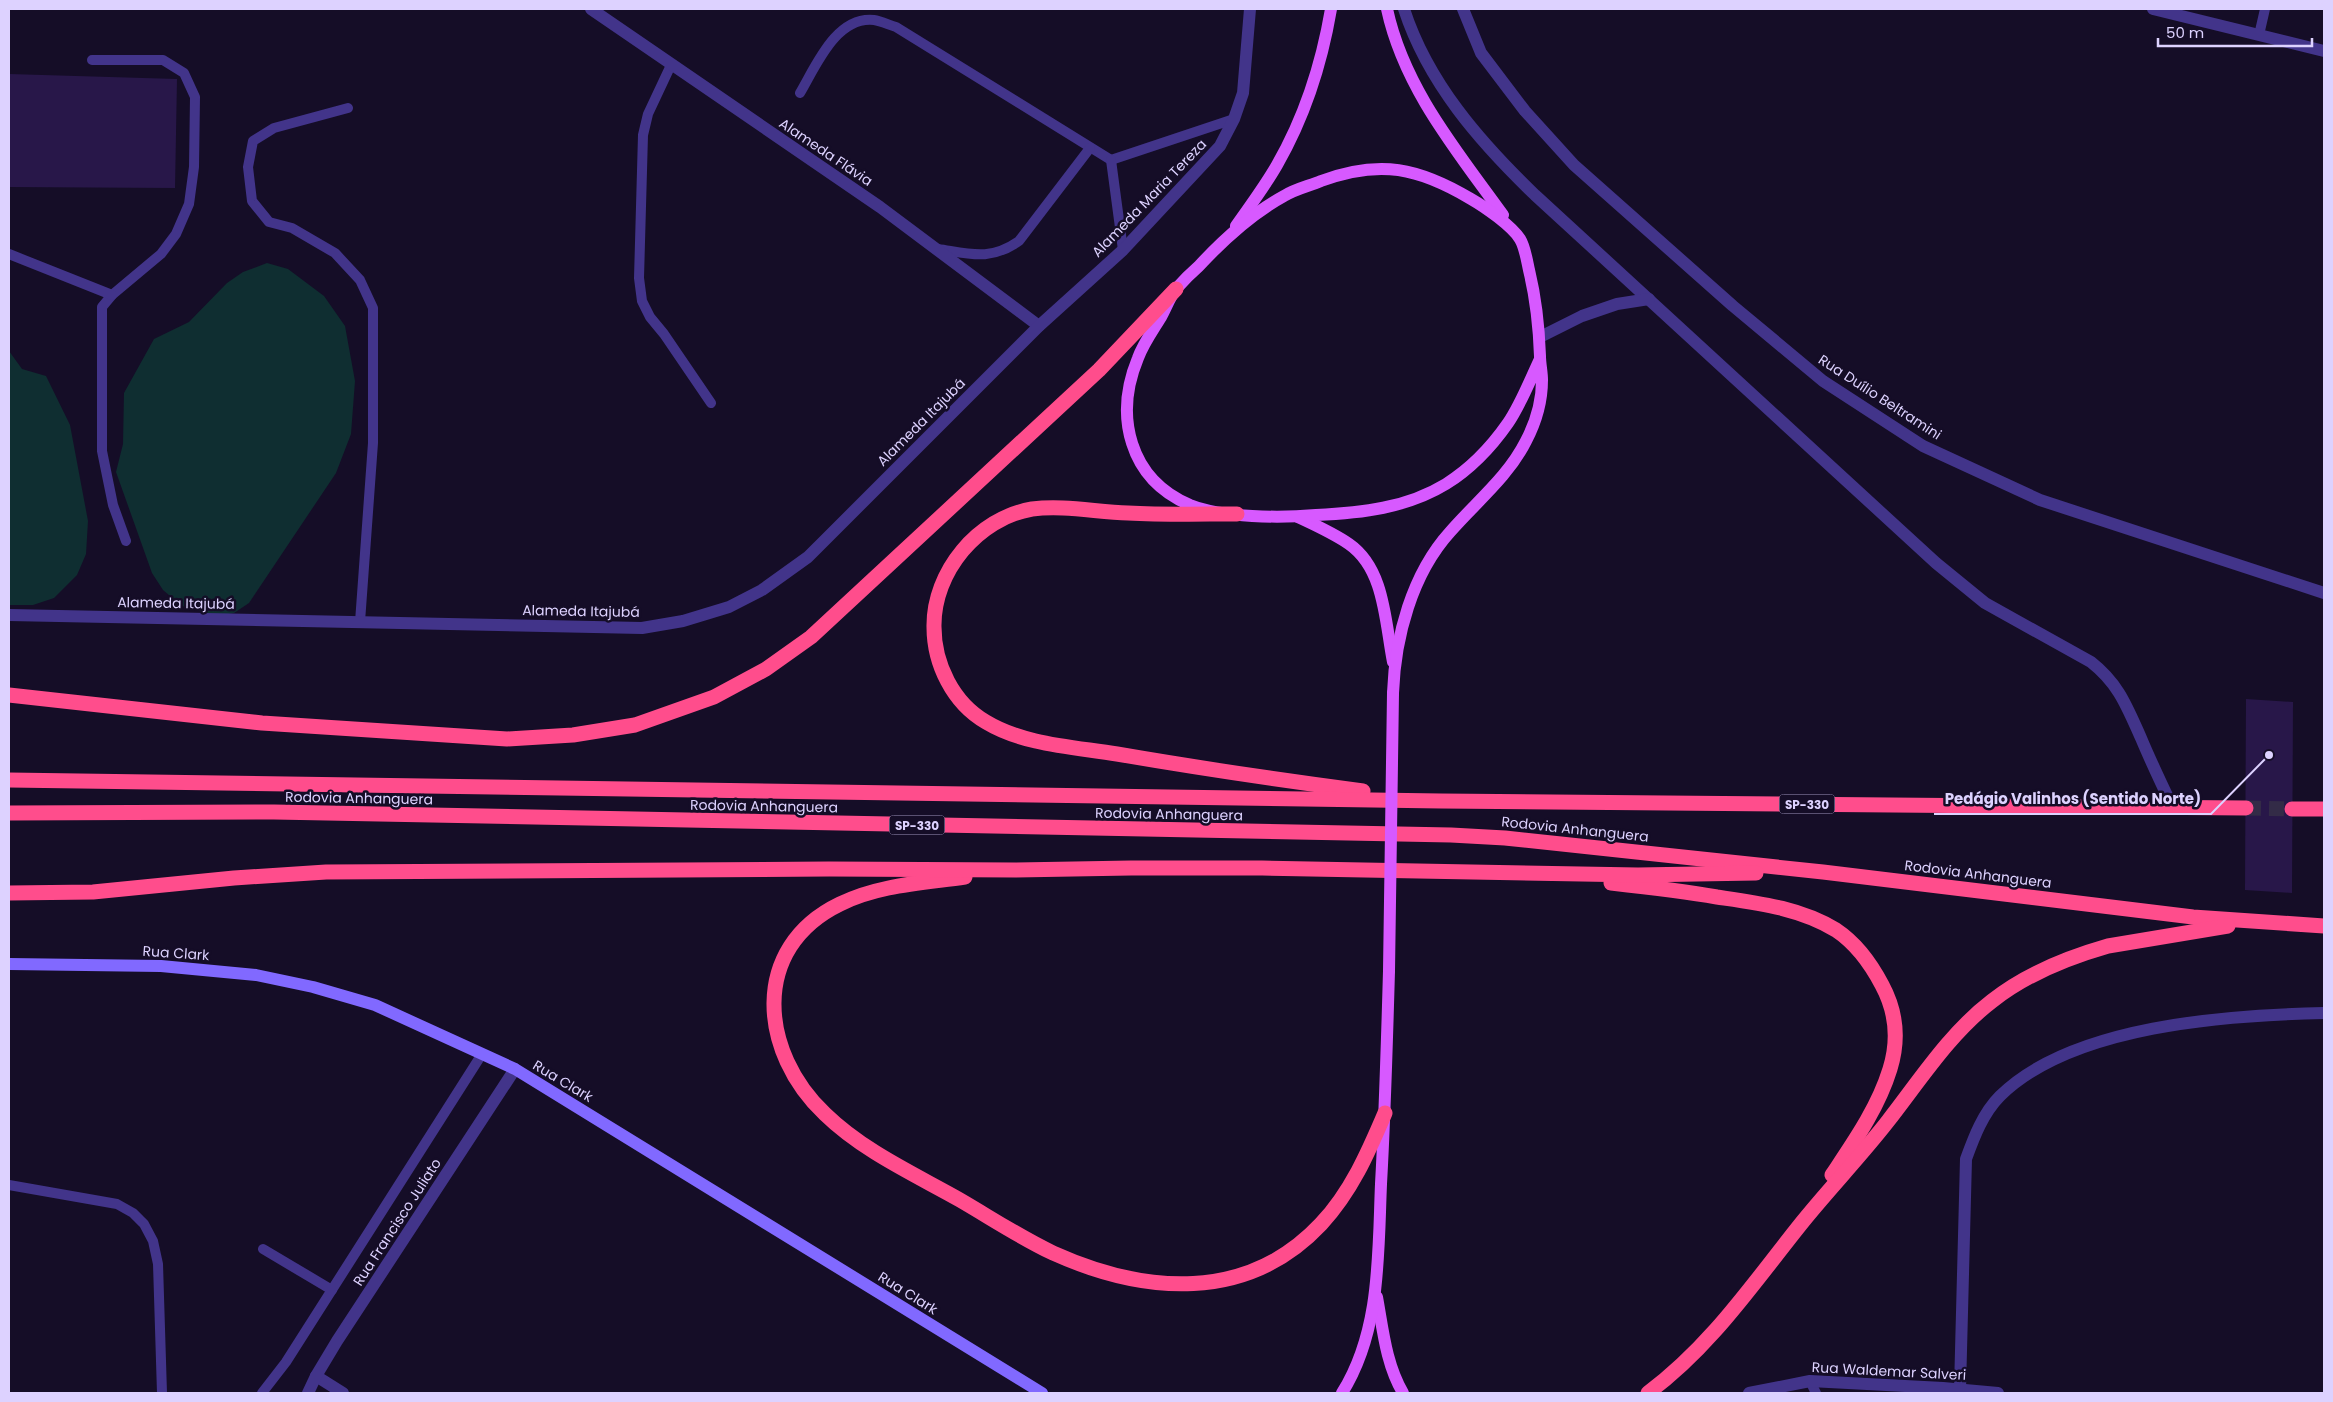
<svg xmlns="http://www.w3.org/2000/svg" width="2333" height="1402" font-family="Poppins,sans-serif">
	<style>
		.green { fill: #0f2e31 }
		.building { fill: #281749 }
		.lines { fill: none; stroke-linecap: round; stroke-linejoin: round }
		.highway-tunnel { stroke: #332b47; stroke-width: 15; stroke-dasharray: 15 8; stroke-linecap: butt }
		.lane { stroke: #42348a; stroke-width: 10 }
		.street { stroke: #42348a; stroke-width: 12 }
		.secondary { stroke: #8169ff; stroke-width: 12 }
		.primary { stroke: #d759ff; stroke-width: 12 }
		.highway { stroke: #ff4d8c; stroke-width: 15 }
		.primary-bridge { stroke: #d759ff; stroke-width: 12 }
		.labels { text-anchor: middle; dominant-baseline: central; stroke-width: 5; stroke-linejoin: round; paint-order: stroke }
		.shield { fill: #150d27; stroke: #a197be; stroke-width: 1 }
		.shield-label { font-size: 12px; font-weight: bold; fill: #ddd2ff }
		.street-label { font-size: 14px; fill: #ddd2ff; stroke: #150d27 }
		.leader { fill: none; stroke: #ddd2ff; stroke-width: 2 }
		.callout-dot { fill: #ddd2ff; stroke: #150d27; stroke-width: 2 }
		.callout-label { font-size: 15px; text-anchor: middle; font-weight: bold; fill: #ddd2ff; stroke: #150d27; stroke-width: 5; stroke-linejoin: round; paint-order: stroke }
	</style>
	<rect width="100%" height="100%" fill="#150d27"/>
	<g class="green">
		<polygon points="267,263 288,269 324,296 345,326 355,381 351,434 336,473 249,603 234,613 218,616 182,606 163,590 152,573 116,472 123,444 124,393 154,339 189,322 227,283 243,272"/>
		<polygon points="9,351 22,369 46,376 70,425 88,521 86,554 77,575 54,598 33,605 9,605"/>
	</g>
	<g class="building">
		<polygon points="9,74 177,79 175,188 9,187"/>
		<polygon points="2246,699 2293,702 2292,893 2245,890"/>
	</g>
	<g class="lines">
		<polyline class="highway-tunnel" points="2246,808 2292,809"/>
		<g class="lane">
			<polyline points="2259,35 2265,9"/>
			<polyline points="92,60 163,60 184,73 195,97 194,167 189,204 176,234 161,254 112,295 102,307 102,451 113,505 126,541"/>
			<polyline points="671,65 648,114 643,135 639,278 642,301 650,317 664,334 711,403"/>
			<path d="M800,93C816,66 836,16 874,20C881,21 889,25 896,27L1111,160L1234,119"/>
			<polyline points="348,108 274,128 253,141 248,167 252,201 269,222 292,228 335,253 360,280 373,308 373,443 360,622"/>
			<polyline points="1111,160 1123,250"/>
			<path d="M938,249C971,254 990,261 1019,241L1090,148"/>
			<polyline points="9,254 112,295"/>
			<polyline points="9,1185 117,1204 133,1213 144,1224 153,1241 158,1264 162,1393"/>
			<polyline points="263,1249 332,1290"/>
			<polyline points="1810,1381 1816,1393"/>
			<polyline points="262,1393 286,1362 482,1054"/>
		</g>
		<g class="street">
			<polyline points="591,9 880,207 1039,326"/>
			<path d="M1404,9C1428,83 1480,142 1535,195L1936,563L1985,603L2091,662C2119,684 2127,707 2141,738C2151,762 2162,785 2173,808"/>
			<polyline points="1463,9 1481,53 1525,111 1574,165 1733,306 1823,381 1923,446 2040,500 2324,593"/>
			<polyline points="2153,9 2324,51"/>
			<polyline points="1540,337 1582,316 1617,304 1649,299"/>
			<polyline points="9,615 642,628 683,621 729,607 762,590 808,557 1039,326 1123,250 1220,146 1234,119 1243,93 1250,9"/>
			<polyline points="316,1376 343,1393"/>
			<path d="M1960,1389L1966,1159C1974,1137 1983,1113 2000,1096C2072,1025 2228,1015 2324,1013"/>
			<polyline points="308,1393 316,1376 337,1341 515,1069"/>
			<polyline points="1749,1393 1810,1381 1943,1388 1998,1393"/>
		</g>
		<polyline class="secondary" points="9,964 161,966 256,975 313,987 375,1005 515,1069 1042,1393"/>
		<g class="primary">
			<path d="M1387,9C1404,88 1457,151 1503,215"/>
			<path d="M1236,226C1250,206 1265,186 1277,165C1304,118 1322,62 1331,9"/>
			<path d="M1298,517C1315,525 1333,533 1349,544C1385,569 1385,622 1393,662"/>
			<path d="M1393,693C1395,637 1412,574 1450,532C1476,502 1508,477 1526,441C1536,422 1542,401 1542,380C1542,372 1540,364 1540,356C1539,326 1536,299 1529,270C1527,261 1525,247 1520,239C1512,226 1485,207 1471,199C1419,168 1380,159 1321,181C1309,186 1295,189 1284,196C1251,214 1224,239 1199,266C1191,273 1183,281 1176,289C1170,297 1166,308 1161,317C1153,330 1143,344 1138,358C1114,416 1129,479 1190,505C1223,518 1281,518 1316,515C1361,513 1407,508 1446,484C1470,469 1492,446 1508,423C1521,404 1530,380 1540,359"/>
			<path d="M1377,1297C1383,1330 1386,1364 1403,1393"/>
			<path d="M1342,1393C1381,1331 1378,1254 1381,1184C1385,1113 1387,1042 1389,971"/>
		</g>
		<g class="highway">
			<path d="M1237,514C1201,514 1164,515 1128,513C1096,512 1064,505 1032,509C978,518 933,572 934,627C934,664 953,703 986,722C1024,745 1074,747 1117,754C1198,768 1280,780 1363,791"/>
			<polyline points="9,695 262,723 507,739 573,735 635,725 714,697 766,669 811,637 1099,370 1176,289"/>
			<polyline points="9,780 1441,801 2246,808"/>
			<polyline points="2292,809 2324,809"/>
			<polyline points="9,813 274,812 1451,835 1505,838 1823,872 2193,917 2324,926"/>
			<path d="M965,877C923,883 878,885 840,904C749,948 760,1053 825,1114C863,1151 914,1174 960,1200C991,1218 1021,1238 1053,1253C1144,1294 1247,1303 1321,1224C1351,1192 1368,1153 1385,1113"/>
			<path d="M1611,883C1647,887 1682,891 1717,897C1758,903 1800,908 1836,930C1857,944 1871,964 1882,985C1896,1011 1899,1040 1890,1069C1878,1108 1854,1142 1832,1175"/>
			<polyline points="9,893 93,892 234,878 326,872 829,869 1016,870 1131,868 1262,868 1638,875 1756,873"/>
			<path d="M1648,1393C1710,1347 1752,1285 1800,1225C1828,1190 1860,1157 1888,1121C1920,1080 1950,1033 1992,1001C2026,974 2066,958 2108,946L2228,926"/>
		</g>
		<polyline class="primary-bridge" points="1389,971 1393,693"/>
	</g>
	<g class="labels">
		<g class="shield">
			<rect x="1779.5" y="794.5" width="55" height="19" rx="4"/>
			<rect x="889.5" y="815.5" width="55" height="19" rx="4"/>
		</g>
		<g class="shield-label">
			<text x="1807" y="804">SP-330</text>
			<text x="917" y="825">SP-330</text>
		</g>
		<g class="street-label">
			<text transform="translate(826 152) rotate(34)">Alameda Flávia</text>
			<text transform="translate(1149 198) rotate(-46)">Alameda Maria Tereza</text>
			<text transform="translate(1880 397) rotate(33)">Rua Duílio Beltramini</text>
			<text transform="translate(921 422) rotate(-45)">Alameda Itajubá</text>
			<text transform="translate(176 603) rotate(1)">Alameda Itajubá</text>
			<text transform="translate(581 611) rotate(1)">Alameda Itajubá</text>
			<text transform="translate(359 798) rotate(1)">Rodovia Anhanguera</text>
			<text transform="translate(764 806) rotate(1)">Rodovia Anhanguera</text>
			<text transform="translate(1169 814) rotate(1)">Rodovia Anhanguera</text>
			<text transform="translate(1575 829) rotate(6)">Rodovia Anhanguera</text>
			<text transform="translate(1978 874) rotate(7)">Rodovia Anhanguera</text>
			<text transform="translate(176 953) rotate(4)">Rua Clark</text>
			<text transform="translate(563 1081) rotate(31)">Rua Clark</text>
			<text transform="translate(397 1222) rotate(-57)">Rua Francisco Juliato</text>
			<text transform="translate(908 1293) rotate(32)">Rua Clark</text>
			<text transform="translate(1889 1371) rotate(3)">Rua Waldemar Salveri</text>
		</g>
	</g>
	<path class="leader" d="M2269 755L2211 814H1934"/>
	<circle class="callout-dot" cx="2269" cy="755" r="5"/>
	<g class="callout-label">
		<text x="2073" y="804">Pedágio Valinhos (Sentido Norte)</text>
	</g>
	<rect width="2333" height="1402" fill="none" stroke="#ddd2ff" stroke-width="20"/>
	<path d="M2158 38v8h154v-8" fill="none" stroke="#ddd2ff" stroke-width="2.5"/>
	<text x="2166" y="38" font-size="15" fill="#ddd2ff" stroke="#150d27" stroke-width="4" paint-order="stroke">50 m</text>
</svg>
